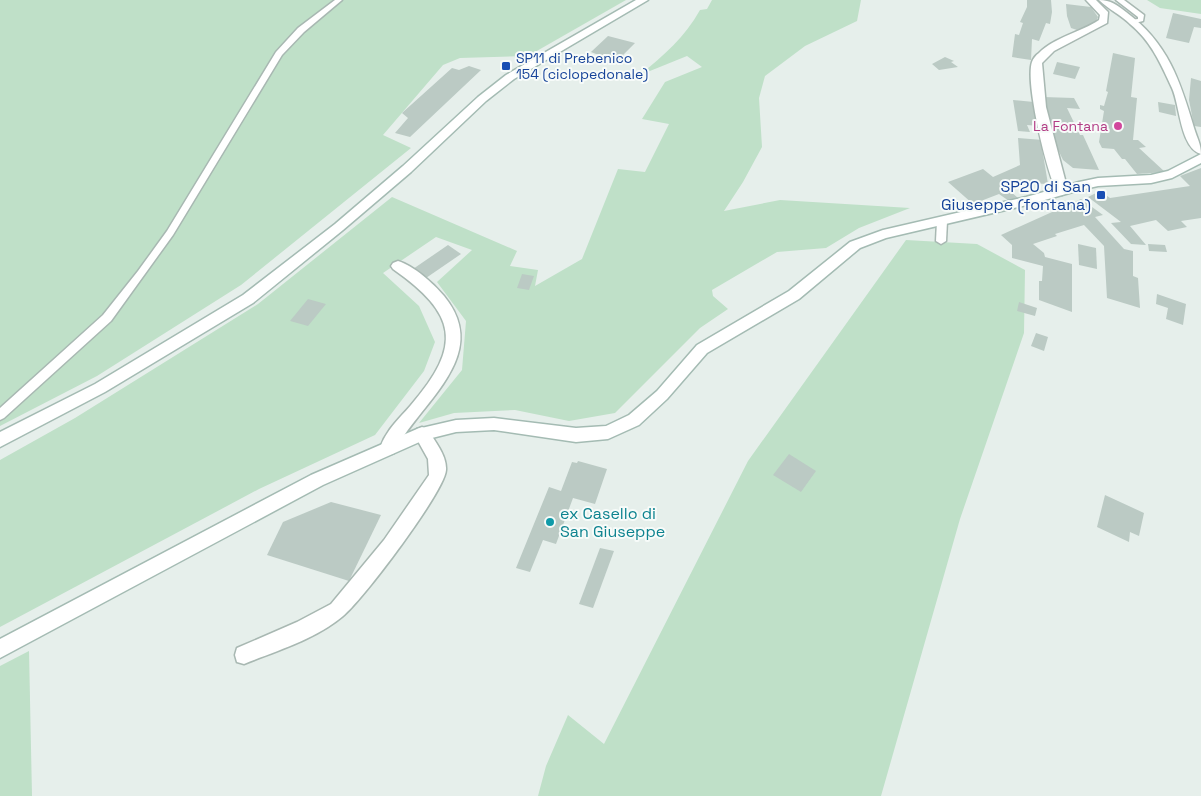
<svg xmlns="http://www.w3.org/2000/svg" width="1201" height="796" font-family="'Space Grotesk',sans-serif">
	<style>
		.green { fill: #bfe0c8 }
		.building { fill: #bbcac4 }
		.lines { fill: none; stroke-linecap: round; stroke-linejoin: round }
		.lane-casing { stroke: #a8b8b2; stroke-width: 3 }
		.street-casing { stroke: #a8b8b2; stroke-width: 3 }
		.secondary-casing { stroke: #a4bbb3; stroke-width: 3 }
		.lane { fill: #fff; fill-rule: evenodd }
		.street { fill: #fff; fill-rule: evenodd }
		.secondary { fill: #fff; fill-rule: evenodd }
		.transit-dot { fill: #1a4fb4; stroke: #f7fbf9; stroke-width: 2 }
		.hotel-dot { fill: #d1479c; stroke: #f7fbf9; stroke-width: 2 }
		.culture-dot { fill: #0f9aa8; stroke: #f7fbf9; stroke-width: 2 }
		.labels { text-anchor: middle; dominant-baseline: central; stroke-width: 4; stroke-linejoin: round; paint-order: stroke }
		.far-transit-label { font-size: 14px; fill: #164399; stroke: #f7fbf9; text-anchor: start }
		.far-hotel-label { font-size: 14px; fill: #b23c85; stroke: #f7fbf9; text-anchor: end }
		.transit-label { font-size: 16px; fill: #164399; stroke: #f7fbf9; text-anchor: end }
		.culture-label { font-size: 16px; fill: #0d838f; stroke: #f7fbf9; text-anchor: start }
	</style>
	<rect width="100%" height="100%" fill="#e6efeb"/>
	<g class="green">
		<polygon points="0,0 626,0 528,56 460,58 443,65 383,135 411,148 241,285 97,376 0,426"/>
		<path d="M712,0H861L857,21L805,46L765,76L759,98L762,147L743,182L724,211L780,200L910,208L859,228L826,248L777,252L712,290L713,296L728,309L700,328L615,413L569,421L515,410L454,413L419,423L462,370L466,321L437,282L472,250L436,237L383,273L419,306L435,342L424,371L375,435L259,489L0,627V460L75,418L258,304L392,197L517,251L510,266L538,270L535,286L582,259L618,169L645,172L669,124L642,119L665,82L702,67L687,56L640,75C664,55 685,37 700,10L707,9Z"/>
		<polygon points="1147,0 1201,0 1201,14 1160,8"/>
		<polygon points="906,240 977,244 1025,270 1024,333 960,519 881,796 538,796 546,766 568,715 604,744 748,461"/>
		<polygon points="29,651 32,796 0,796 0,666"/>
	</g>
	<g class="building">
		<polygon points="1027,0 1051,0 1052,12 1050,24 1046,23 1039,41 1032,39 1031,60 1012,57 1015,34 1019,35 1023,23 1020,22 1027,7"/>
		<polygon points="1066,4 1091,7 1098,17 1095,24 1077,30 1071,28 1067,16"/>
		<polygon points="1173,13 1201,19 1201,28 1194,27 1189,43 1166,38"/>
		<polygon points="608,36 635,43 623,55 627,56 619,63 591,52"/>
		<polygon points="1113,53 1135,58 1131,97 1137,98 1133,140 1138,140 1146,147 1139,148 1165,172 1137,174 1125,159 1122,159 1114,149 1102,148 1099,142 1104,111 1100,109 1100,105 1104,106 1108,92 1106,91"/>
		<polygon points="945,57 954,61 951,62 958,67 939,70 932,64"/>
		<polygon points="1057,62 1080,67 1075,79 1053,74"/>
		<polygon points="469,66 481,70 410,137 395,133 408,118 402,113 452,68 459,70"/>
		<polygon points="1191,78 1201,81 1201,127 1194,126 1189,100"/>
		<polygon points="1043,97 1074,98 1080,109 1067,108 1080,135 1083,135 1099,170 1073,168 1063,160 1051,135"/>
		<polygon points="1013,100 1034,102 1039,126 1027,125 1030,132 1018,131"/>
		<polygon points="1158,102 1175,105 1176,116 1159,112"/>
		<polygon points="1018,138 1043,140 1042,148 1048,184 1025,183 1010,191 1018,198 1009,201 999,194 973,204 948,182 983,169 993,177 1020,165"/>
		<polygon points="1201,168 1201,218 1181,221 1187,227 1168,231 1156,220 1130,226 1146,245 1131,244 1111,223 1121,222 1088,197 1100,191 1110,198 1190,186 1180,176"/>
		<polygon points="1081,199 1103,215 1095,217 1124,249 1133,251 1133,276 1138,278 1140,308 1107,298 1104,246 1084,225 1055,234 1057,236 1033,244 1044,253 1045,257 1072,264 1072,312 1039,300 1039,281 1042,281 1043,266 1012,258 1012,245 1001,235"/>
		<polygon points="1078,244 1096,248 1097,269 1079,265"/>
		<polygon points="1148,244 1165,245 1167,252 1149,251"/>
		<polygon points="448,245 461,254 426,278 413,269"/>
		<polygon points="522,274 534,276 529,290 517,288"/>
		<polygon points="1157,294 1186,304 1183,325 1166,319 1168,308 1156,304"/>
		<polygon points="308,299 326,304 308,326 290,321"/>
		<polygon points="1019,302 1037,308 1035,316 1017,311"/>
		<polygon points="1036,333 1048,337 1044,351 1031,346"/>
		<polygon points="789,454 816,471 801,492 773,475"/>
		<polygon points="578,461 607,469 595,504 573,498 556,544 543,540 530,572 516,568 549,487 561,491 572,462 577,463"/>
		<polygon points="1105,495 1144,513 1139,536 1130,532 1129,542 1097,527"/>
		<polygon points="331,502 381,515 349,581 267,555 283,522"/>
		<polygon points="600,548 614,551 593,608 579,604"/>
	</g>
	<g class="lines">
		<defs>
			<g id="lane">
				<polygon points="335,0 342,0 304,32 282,55 173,235 111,321 4,418 0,420 0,408 103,315 138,271 167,231 276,52 298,28"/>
				<polygon points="1116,0 1124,0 1144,15 1143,21 1131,24 1131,20 1138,19 1138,17"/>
				<polygon points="942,218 947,221 946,241 941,244 936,241 937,221"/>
			</g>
			<g id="street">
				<path d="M1086,0H1096L1108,12L1107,23L1054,51L1042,63L1046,107L1068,191L1062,195L1058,194C1047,175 1025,82 1032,62C1033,59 1036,55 1039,53C1055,37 1081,32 1099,20L1100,15Z"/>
				<path d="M1099,0C1111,0 1117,5 1126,12C1168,43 1180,81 1194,128C1197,138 1201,144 1201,154C1180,148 1180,105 1172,88C1161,64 1151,41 1130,24C1121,15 1108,9 1099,0Z"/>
				<path d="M398,261C414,266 433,283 444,296C494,357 417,404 394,453L388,455L382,453L380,448C386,430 399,419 411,405C463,345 457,314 393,269L391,266L393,263Z"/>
				<path d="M422,427L427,429C435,441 447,456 446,470C445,491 362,601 343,616C316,639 276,651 244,664L237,662L235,655L237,648L297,622L331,604L384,540L429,475L428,459L414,434L417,429Z"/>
			</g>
			<g id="secondary">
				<polygon points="636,0 648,0 514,79 486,101 411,172 343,230 253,303 105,392 0,447 0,432 95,384 243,295 335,224 403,166 478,97 506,75"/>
				<polygon points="1201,154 1201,163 1172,178 1151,183 1098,186 1080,190 1027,205 886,238 860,248 799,299 707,353 667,399 639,425 608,439 576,442 494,430 456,432 424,440 323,485 0,658 0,639 311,475 417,429 456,420 494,418 576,428 606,426 629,415 657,391 697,345 789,291 850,242 883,230 1026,197 1079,182 1098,178 1151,175 1168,171"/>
			</g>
		</defs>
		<use href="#lane" class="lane-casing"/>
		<use href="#street" class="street-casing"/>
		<use href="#secondary" class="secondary-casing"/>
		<use href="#lane" class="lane"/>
		<use href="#street" class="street"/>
		<use href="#secondary" class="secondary"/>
	</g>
	<g class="transit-dot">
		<rect x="501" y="61" width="10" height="10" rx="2.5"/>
		<rect x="1096" y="190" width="10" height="10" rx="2.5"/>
	</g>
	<circle class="hotel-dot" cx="1118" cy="126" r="5"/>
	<circle class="culture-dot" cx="550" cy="522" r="5"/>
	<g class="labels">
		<g class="far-transit-label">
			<text x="516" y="58">SP11 di Prebenico<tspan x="516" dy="16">154 (ciclopedonale)</tspan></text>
		</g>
		<g class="far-hotel-label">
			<text x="1108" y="126">La Fontana</text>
		</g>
		<g class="transit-label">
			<text x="1091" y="186">SP20 di San<tspan x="1091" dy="18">Giuseppe (fontana)</tspan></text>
		</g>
		<g class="culture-label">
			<text x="560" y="513">ex Casello di<tspan x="560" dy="18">San Giuseppe</tspan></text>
		</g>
	</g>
</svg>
